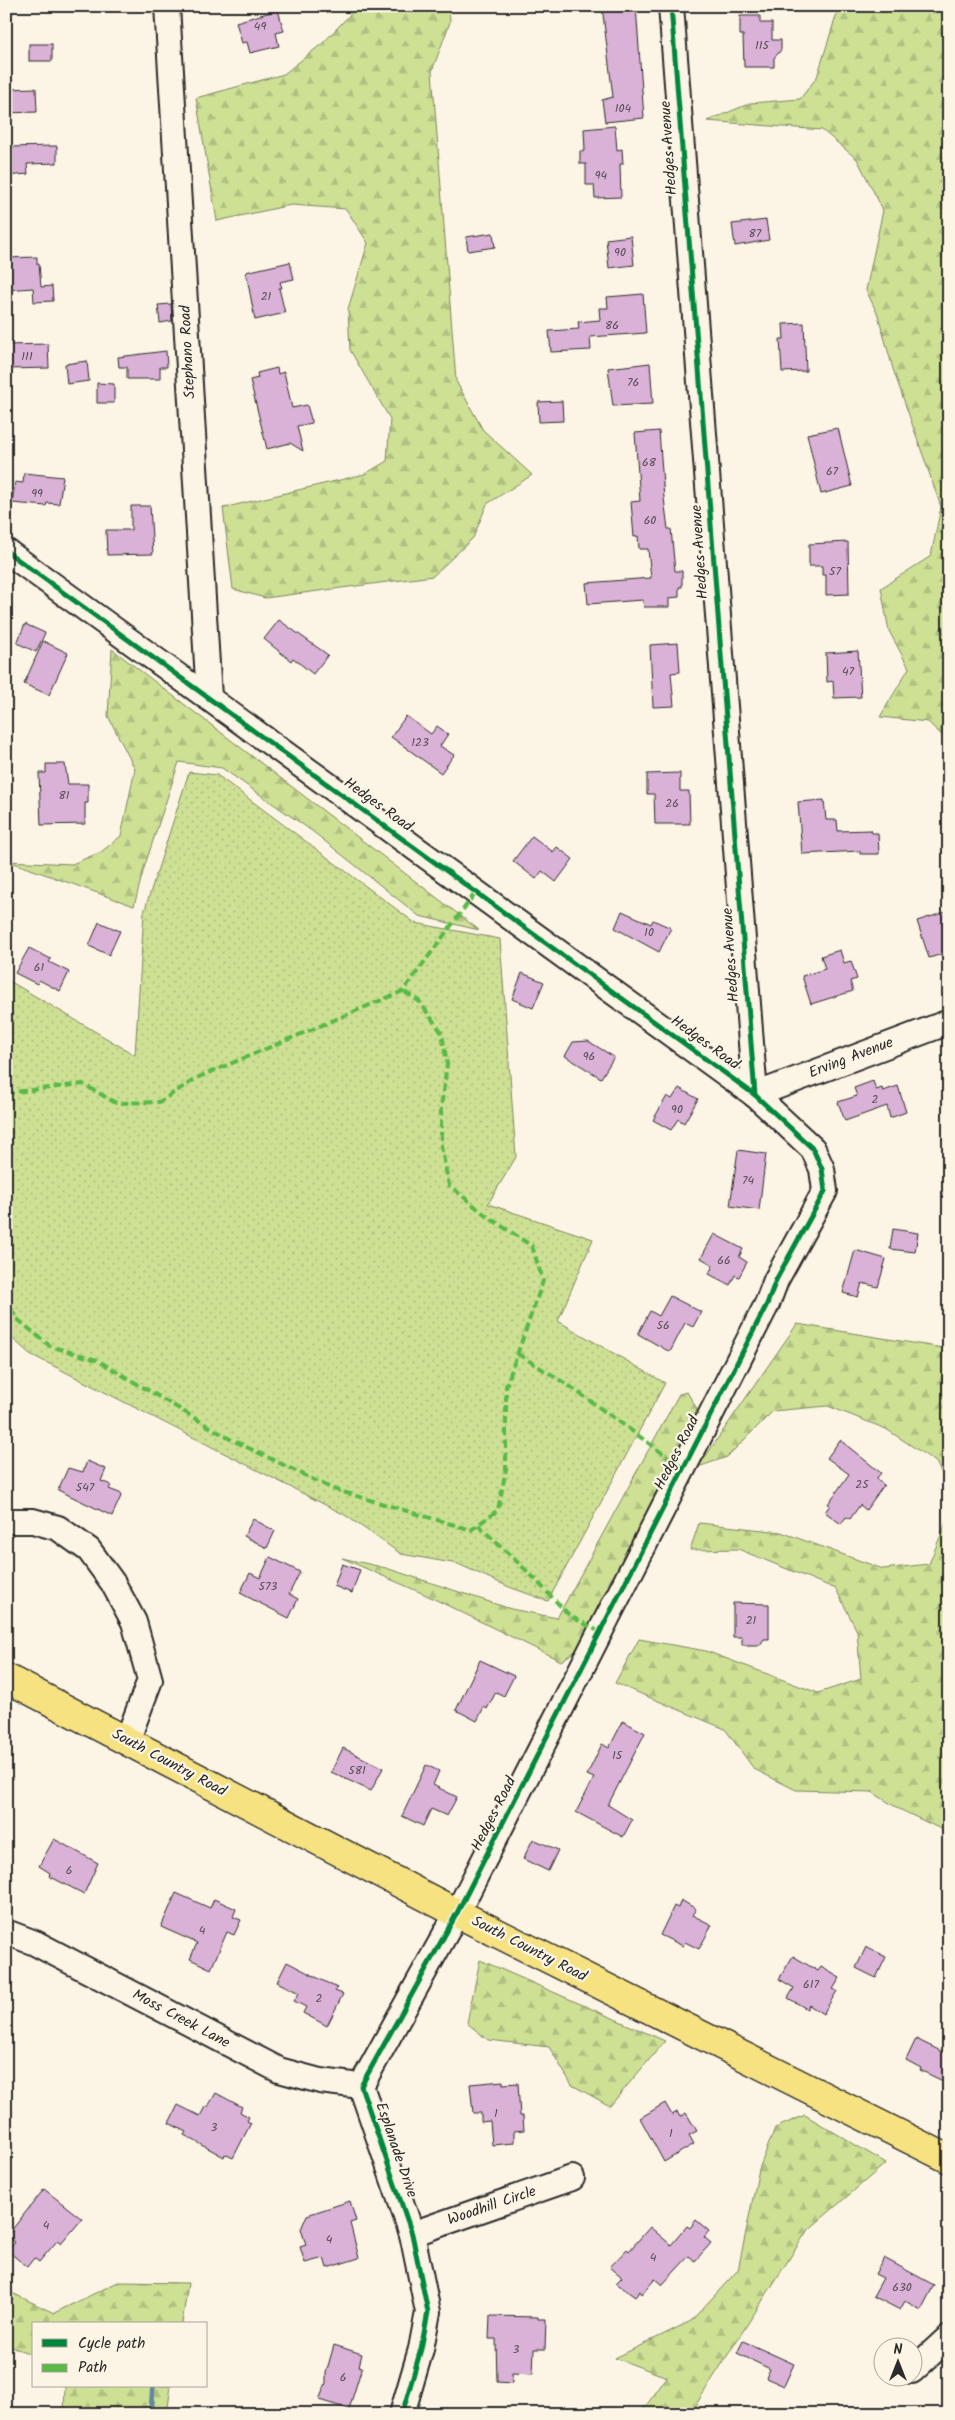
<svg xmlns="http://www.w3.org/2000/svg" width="955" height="2420" font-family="Kalam,sans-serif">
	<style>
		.grass { fill: url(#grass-dots); stroke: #7c8660 }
		.forest { fill: url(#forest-firs); stroke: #7c8660 }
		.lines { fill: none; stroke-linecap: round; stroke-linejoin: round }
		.stream { stroke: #65879e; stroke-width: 5.5 }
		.building { fill: #dab1d7; stroke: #2b2b2b }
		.minor-casing { stroke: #2b2b2b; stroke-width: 28 }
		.major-casing { stroke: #2b2b2b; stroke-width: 31 }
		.minor { stroke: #fcf5e5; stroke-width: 24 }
		.major { stroke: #f6e281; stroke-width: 28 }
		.quiet { stroke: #58b947; stroke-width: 4; stroke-dasharray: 8 4; stroke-linecap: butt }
		.cycleway-casing { stroke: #fcf5e5; stroke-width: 8 }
		.cycleway { stroke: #00873e; stroke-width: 5 }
		.labels { text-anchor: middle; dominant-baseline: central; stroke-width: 4.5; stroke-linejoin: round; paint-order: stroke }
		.number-label { font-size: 12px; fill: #574c56 }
		.street-label { font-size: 15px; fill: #2b2b2b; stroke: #fcf5e5 }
	</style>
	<defs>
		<pattern id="grass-dots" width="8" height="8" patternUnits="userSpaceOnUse" patternTransform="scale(1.25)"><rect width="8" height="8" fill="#cde094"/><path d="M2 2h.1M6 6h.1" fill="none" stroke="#b0c080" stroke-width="1.8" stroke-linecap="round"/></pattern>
		<pattern id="forest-firs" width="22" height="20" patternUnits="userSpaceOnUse" patternTransform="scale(1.25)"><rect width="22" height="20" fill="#cde094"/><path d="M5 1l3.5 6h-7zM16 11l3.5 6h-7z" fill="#b0c080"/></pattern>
	</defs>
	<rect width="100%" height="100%" fill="#fcf5e5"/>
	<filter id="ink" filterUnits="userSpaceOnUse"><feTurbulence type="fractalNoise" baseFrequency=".02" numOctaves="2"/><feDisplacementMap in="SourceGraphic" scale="10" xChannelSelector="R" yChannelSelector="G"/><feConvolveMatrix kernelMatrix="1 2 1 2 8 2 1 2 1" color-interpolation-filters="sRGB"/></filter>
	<g filter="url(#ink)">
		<polygon class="grass" points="189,772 217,775 415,923 500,939 516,1157 488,1204 593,1239 558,1321 665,1383 548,1601 509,1587 458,1564 401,1554 345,1515 30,1354 6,1333 6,979 135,1055 144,912"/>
		<g class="forest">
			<polygon points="358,6 449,6 450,22 432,71 456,381 483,430 532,475 487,504 473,538 433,576 265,598 233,589 223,508 365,474 387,461 390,419 350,350 348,309 368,243 346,209 291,205 217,221 196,98 284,74 324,42"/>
			<polygon points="839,6 945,6 949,102 949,742 928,722 880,717 909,668 889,631 881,588 931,556 941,507 893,369 878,315 866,290 883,210 857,159 822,130 707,121 751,103 800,99 817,77"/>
			<polygon points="112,649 479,930 419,916 312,831 222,768 179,762 144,868 134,906 8,861 72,864 101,852 121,836 135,769 108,716"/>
			<polygon points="797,1324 949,1349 949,1489 936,1462 886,1429 828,1406 773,1411 727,1457 698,1467"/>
			<polygon points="687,1392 697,1409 687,1442 577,1650 561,1661 424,1594 342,1558 386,1568 511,1609 557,1618 679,1394"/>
			<polygon points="949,1515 949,1833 899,1809 872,1792 796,1790 754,1769 725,1729 615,1683 639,1639 706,1651 818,1693 861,1679 857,1631 836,1589 738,1549 690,1550 699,1523 781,1532 883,1569 929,1564"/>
			<polygon points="480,1960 665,2041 610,2106 572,2085 549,2047 488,2040 467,2023"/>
			<polygon points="805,2115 886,2163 807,2231 690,2414 640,2414 667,2377 615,2358 691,2321 738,2270 759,2169 775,2128"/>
			<polygon points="118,2282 188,2283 182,2324 34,2324 34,2355 6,2345 6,2290 54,2313"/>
			<polygon points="65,2386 171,2386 167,2414 64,2414"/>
		</g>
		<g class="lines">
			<polyline class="stream" points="151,2414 153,2386"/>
		</g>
		<g class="building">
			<polygon points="602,6 636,6 644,118 605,122 602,100 613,97"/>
			<polygon points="278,10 284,31 276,33 279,46 250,53 247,42 242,43 236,22"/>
			<polygon points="740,16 760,16 760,23 772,23 772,40 781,40 781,50 774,58 774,67 744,67 743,35 740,35"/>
			<rect x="29" y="44" width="23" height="17"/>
			<polygon points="36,88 37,112 6,113 6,89"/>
			<polygon points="615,126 617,150 622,149 623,164 620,164 621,197 595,198 594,185 586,185 586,164 580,164 580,151 585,151 584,129"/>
			<polygon points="57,146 57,163 27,164 28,174 6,176 6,147"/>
			<polygon points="766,220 769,240 735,246 732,224"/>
			<polygon points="493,233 495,247 468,251 466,237"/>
			<polygon points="631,236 634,265 609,268 606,239"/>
			<polygon points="37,257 37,264 39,264 41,287 52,286 53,301 34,302 33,288 6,290 6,258"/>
			<polygon points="290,262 294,279 280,282 282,288 279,288 285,313 255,320 246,272"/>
			<polygon points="643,294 646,333 590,337 591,350 551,352 549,331 579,329 578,322 600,320 599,308 608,308 607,297"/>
			<polygon points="171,304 172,321 160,323 158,305"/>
			<polygon points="804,323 806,371 782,372 780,339 784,339 783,324"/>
			<polygon points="48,344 49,368 6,369 6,345"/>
			<polygon points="166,351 167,367 160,367 160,379 127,379 127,367 119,367 118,357"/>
			<polygon points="87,361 89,381 67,384 65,364"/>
			<polygon points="650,363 653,404 613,406 608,368"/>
			<polygon points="277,368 278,374 284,372 292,408 307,405 312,423 297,426 303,451 290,443 267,449 250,380 258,378 257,373"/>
			<polygon points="97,383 114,384 114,403 97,403"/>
			<polygon points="562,401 563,421 539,422 538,402"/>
			<polygon points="838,428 852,486 821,494 807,434"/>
			<polygon points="659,431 664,498 668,529 671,529 675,571 682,571 682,587 679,587 679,597 669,598 669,607 644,607 643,600 588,604 586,583 651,578 648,549 639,549 638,536 634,537 631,502 640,501 635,433"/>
			<polygon points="24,473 63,477 59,504 47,503 46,506 12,503 15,482 23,483"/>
			<polygon points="131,506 150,506 153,554 107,555 106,530 131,530"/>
			<polygon points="848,542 849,594 826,595 826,575 822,575 822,566 809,566 809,544"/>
			<polygon points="279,620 328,655 313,674 293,658 291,661 264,639"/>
			<polygon points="25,624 45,633 36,652 17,643"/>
			<polygon points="43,641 68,653 49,695 24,684"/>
			<polygon points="678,643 680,672 671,673 674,706 653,707 650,645"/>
			<polygon points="858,651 861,697 834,698 833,681 827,682 826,653"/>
			<polygon points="406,716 431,734 437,726 448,734 440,746 454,755 441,773 391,737"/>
			<polygon points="46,764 65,764 68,784 88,784 88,803 85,803 85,824 41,825 39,773 46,773"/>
			<polygon points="680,773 680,791 689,791 690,824 655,824 654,794 647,794 647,774"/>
			<polygon points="824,800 826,820 837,820 838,831 871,830 872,833 878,833 879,854 860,854 860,851 802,854 798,802"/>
			<polygon points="532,836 553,852 557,847 573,859 556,882 542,871 536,879 513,861"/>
			<polygon points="622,911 651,924 653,920 671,928 659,952 615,928"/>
			<polygon points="949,911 949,952 929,958 917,921"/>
			<polygon points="99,922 120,931 109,955 89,946"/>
			<polygon points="29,948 51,959 49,962 69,972 60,991 39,980 37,984 15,973"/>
			<polygon points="840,950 844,963 851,961 857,979 850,981 853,991 811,1004 802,976 825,969 821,956"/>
			<polygon points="522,973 544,982 533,1008 512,999"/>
			<polygon points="588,1041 614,1057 601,1078 565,1056 573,1042"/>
			<polygon points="873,1081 876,1090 882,1088 883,1091 898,1086 906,1112 890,1118 887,1106 845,1121 838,1102 857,1096 854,1088"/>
			<polygon points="679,1088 698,1099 684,1123 678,1119 671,1130 653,1120 667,1096 672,1099"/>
			<polygon points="738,1150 766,1154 759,1210 730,1206"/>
			<polygon points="893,1229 918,1233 915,1252 890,1249"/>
			<polygon points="714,1234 743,1249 739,1257 747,1262 739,1277 735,1275 730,1285 709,1274 713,1265 701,1258"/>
			<polygon points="855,1250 886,1259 878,1287 862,1283 858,1297 843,1293"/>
			<polygon points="670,1296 701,1312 693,1327 685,1323 670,1352 638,1334 650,1311 659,1316"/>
			<polygon points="840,1440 881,1473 876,1479 884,1485 866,1510 860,1505 850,1519 846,1517 841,1524 825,1512 830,1505 828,1504 849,1474 827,1458"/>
			<polygon points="87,1461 106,1469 101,1481 111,1485 109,1489 122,1494 112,1516 58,1490 68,1468 83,1472"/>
			<polygon points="253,1519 275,1531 267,1548 244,1536"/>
			<polygon points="270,1557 300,1572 289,1594 298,1599 289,1618 240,1593 250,1573 260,1578"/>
			<polygon points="342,1564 360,1570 352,1593 334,1586"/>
			<polygon points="733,1603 769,1604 769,1639 764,1639 760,1645 742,1645 742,1637 733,1637"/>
			<polygon points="480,1660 514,1676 504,1696 496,1692 487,1709 484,1707 477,1721 456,1710"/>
			<polygon points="623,1721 645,1733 608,1805 632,1820 623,1837 576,1812 594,1778 587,1775 602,1744 609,1748"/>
			<polygon points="343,1748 383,1768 371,1791 331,1772"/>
			<polygon points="426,1765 439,1771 433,1785 457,1797 447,1816 431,1809 423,1826 402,1816"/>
			<polygon points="54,1839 98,1863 84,1894 49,1876 50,1873 39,1866"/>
			<polygon points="533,1839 558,1850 548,1871 523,1859"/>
			<polygon points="176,1893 210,1908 214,1899 236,1909 233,1917 241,1920 234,1935 227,1932 211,1969 190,1959 197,1943 161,1927"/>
			<polygon points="681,1900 696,1909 692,1915 712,1925 699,1949 685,1942 683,1946 660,1935 674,1906 678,1908"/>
			<polygon points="866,1947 886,1957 876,1978 856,1968"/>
			<polygon points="793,1956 818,1971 821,1967 840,1978 833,1989 837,1991 823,2014 809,2005 807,2009 788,1998 794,1988 779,1979"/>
			<polygon points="287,1962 337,1988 335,1991 343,1994 327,2026 303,2013 306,2007 294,2001 299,1993 277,1982"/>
			<polygon points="916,2039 949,2055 949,2084 920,2070 921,2068 906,2060"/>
			<polygon points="503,2081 503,2084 518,2083 520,2116 523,2116 524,2130 514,2131 514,2143 492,2145 490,2121 481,2122 481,2113 473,2113 470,2084"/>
			<polygon points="216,2093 242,2107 240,2112 249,2117 247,2121 251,2123 233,2158 225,2154 224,2157 184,2135 186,2132 169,2123 178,2105 200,2116 205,2107 207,2108"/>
			<polygon points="665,2103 672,2115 677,2112 680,2117 686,2113 697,2131 689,2135 694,2144 664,2162 640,2118"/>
			<polygon points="44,2189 82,2219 61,2244 57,2241 39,2262 34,2258 27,2267 8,2251 15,2242 7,2236"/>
			<polygon points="350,2201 356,2221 350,2223 359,2258 327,2268 324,2258 305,2263 300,2247 306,2245 301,2229 307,2215"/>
			<polygon points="696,2220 709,2231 704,2237 711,2243 695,2261 689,2256 662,2285 655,2279 642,2294 640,2291 635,2297 616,2283 622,2277 610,2267 627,2249 629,2251 650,2227 671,2245 687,2226 690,2228"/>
			<polygon points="884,2258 934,2285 921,2310 905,2301 900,2310 873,2296 883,2278 875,2274"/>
			<polygon points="490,2316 538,2317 538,2319 546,2319 545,2349 534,2349 533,2374 512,2373 512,2383 497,2382 496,2339 489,2339"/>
			<polygon points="743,2341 794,2364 784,2386 766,2378 770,2369 737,2353"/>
			<polygon points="334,2345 362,2354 359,2366 362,2367 349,2409 319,2400 326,2383 326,2373"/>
		</g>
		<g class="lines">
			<defs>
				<g id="minor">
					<polyline points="167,6 209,697"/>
					<polyline points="671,6 755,1095"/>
					<polyline points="6,551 755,1095 813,1149 822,1169 825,1191 776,1280 767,1304 457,1913 361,2086 412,2234 428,2312 421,2349 402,2414"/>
					<polyline points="755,1095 949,1022"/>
					<polyline points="6,1521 33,1521 58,1528 89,1550 113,1583 134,1622 150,1680 127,1741"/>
					<polyline points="6,1932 35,1943 279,2070 320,2081 361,2086"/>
					<polyline points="412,2234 572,2178"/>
					<polyline points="912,2371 949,2337"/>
				</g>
				<polyline id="major" points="6,1678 457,1913 949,2159"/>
			</defs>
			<use href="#minor" class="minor-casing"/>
			<use href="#major" class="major-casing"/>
			<use href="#minor" class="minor"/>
			<use href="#major" class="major"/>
			<g class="quiet">
				<polyline points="6,1093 83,1084 116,1103 159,1102 199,1077 403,991 476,892"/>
				<polyline points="6,1298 16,1318 50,1346 97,1360 230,1439 333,1489 471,1530 498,1510 506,1469 506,1386 543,1281 532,1246 488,1217 449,1185 441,1146 441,1108 447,1064 442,1033 419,1001 403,991"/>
				<polyline points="518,1354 571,1387 683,1468"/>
				<polyline points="478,1525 529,1573 570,1616 600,1632"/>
			</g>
			<defs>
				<g id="cycleway">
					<polyline points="671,6 755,1095"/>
					<polyline points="6,551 755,1095 813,1149 822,1169 825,1191 776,1280 767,1304 457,1913 361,2086 412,2234 428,2312 421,2349 402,2414"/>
				</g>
			</defs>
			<use href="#cycleway" class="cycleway-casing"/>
			<use href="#cycleway" class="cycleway"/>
		</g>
	</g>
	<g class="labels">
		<g class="number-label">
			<text x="260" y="26">49</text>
			<text x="762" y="45">115</text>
			<text x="623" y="108">104</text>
			<text x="601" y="175">94</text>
			<text x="755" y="233">87</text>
			<text x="620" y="252">90</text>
			<text x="266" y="296">21</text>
			<text x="612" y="325">86</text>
			<text x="27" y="356">111</text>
			<text x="633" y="382">76</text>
			<text x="649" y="462">68</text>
			<text x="832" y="471">67</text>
			<text x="37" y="493">99</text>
			<text x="650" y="520">60</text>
			<text x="835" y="571">57</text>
			<text x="848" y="671">47</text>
			<text x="420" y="742">123</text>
			<text x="64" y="795">81</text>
			<text x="672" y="803">26</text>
			<text x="649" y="932">10</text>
			<text x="39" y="967">61</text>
			<text x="589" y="1056">96</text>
			<text x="875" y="1099">2</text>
			<text x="677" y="1109">90</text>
			<text x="748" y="1180">74</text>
			<text x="724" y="1260">66</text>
			<text x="663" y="1325">56</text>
			<text x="862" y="1484">25</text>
			<text x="85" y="1487">547</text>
			<text x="268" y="1586">573</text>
			<text x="751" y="1620">21</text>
			<text x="617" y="1755">15</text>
			<text x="357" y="1770">581</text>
			<text x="69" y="1870">6</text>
			<text x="202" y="1930">4</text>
			<text x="811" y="1984">617</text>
			<text x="319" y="1998">2</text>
			<text x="496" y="2113">1</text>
			<text x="214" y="2127">3</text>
			<text x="671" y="2133">1</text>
			<text x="46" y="2225">4</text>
			<text x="329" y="2239">4</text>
			<text x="653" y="2257">4</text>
			<text x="902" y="2287">630</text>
			<text x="516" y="2349">3</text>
			<text x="343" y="2377">6</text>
		</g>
		<g class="street-label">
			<text transform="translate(669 148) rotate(-94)">Hedges Avenue</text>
			<text transform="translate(188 352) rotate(-93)">Stephano Road</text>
			<text transform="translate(700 552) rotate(-94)">Hedges Avenue</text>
			<text transform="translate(378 805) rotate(36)">Hedges Road</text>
			<text transform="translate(731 955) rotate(-94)">Hedges Avenue</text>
			<text transform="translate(705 1043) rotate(36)">Hedges Road</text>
			<text transform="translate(851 1058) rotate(-21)">Erving Avenue</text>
			<text transform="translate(677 1453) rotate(-63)">Hedges Road</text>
			<text transform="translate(169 1763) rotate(28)">South Country Road</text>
			<text transform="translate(494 1814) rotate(-63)">Hedges Road</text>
			<text transform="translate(529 1949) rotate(27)">South Country Road</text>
			<text transform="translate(181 2019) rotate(28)">Moss Creek Lane</text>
			<text transform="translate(396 2150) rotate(71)">Esplanade Drive</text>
			<text transform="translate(492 2206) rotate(-19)">Woodhill Circle</text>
		</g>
	</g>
	<rect width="955" height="2420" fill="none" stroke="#fcf5e5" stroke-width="25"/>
	<rect x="12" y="12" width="930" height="2395" fill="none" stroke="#2b2b2b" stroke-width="2" filter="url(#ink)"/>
	<rect x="32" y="2322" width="175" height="65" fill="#fcf5e5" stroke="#a8a49b"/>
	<rect x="42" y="2339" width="25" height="8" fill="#00873e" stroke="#a8a49b"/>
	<text x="78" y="2348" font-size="15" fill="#2b2b2b">Cycle path</text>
	<rect x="42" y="2364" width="25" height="8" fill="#58b947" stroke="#a8a49b"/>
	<text x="78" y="2372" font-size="15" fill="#2b2b2b">Path</text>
	<g transform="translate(898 2362)"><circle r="24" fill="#fcf5e5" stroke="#a8a49b"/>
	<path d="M0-4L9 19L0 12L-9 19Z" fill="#2b2b2b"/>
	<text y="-8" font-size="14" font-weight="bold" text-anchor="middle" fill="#2b2b2b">N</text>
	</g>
</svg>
